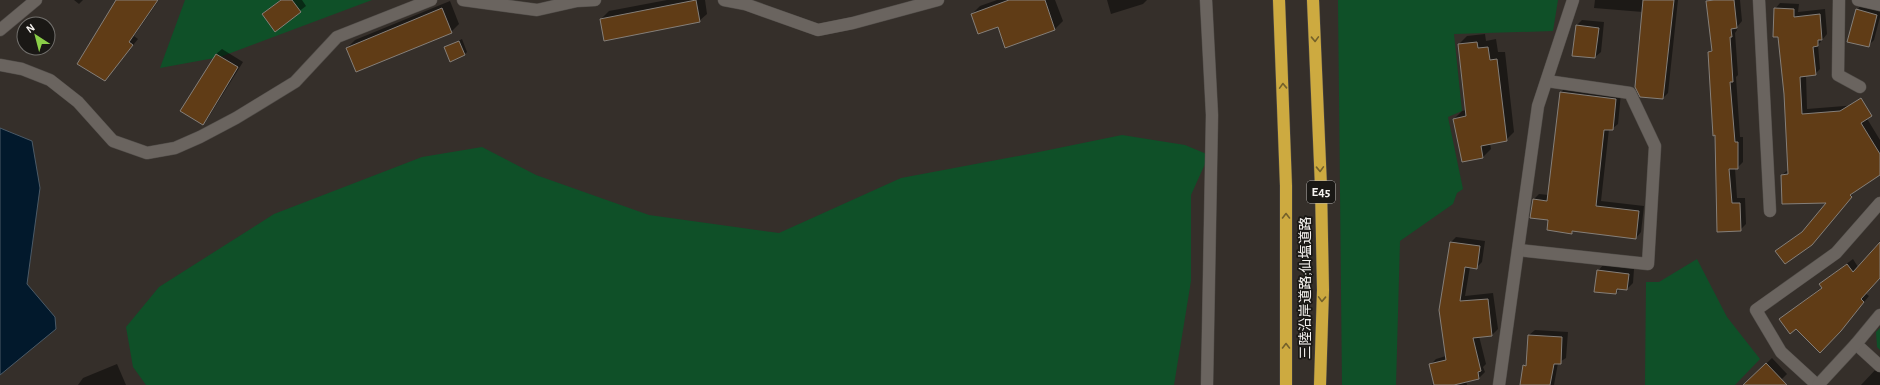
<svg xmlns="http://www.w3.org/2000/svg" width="1880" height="385" font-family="'Alegreya Sans','Noto Sans JP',sans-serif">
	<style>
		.green { fill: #0f5028 }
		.water { fill: #02192c; stroke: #4b5a67 }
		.shadow { fill: #0007 }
		.building { fill: #603c16; stroke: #857f79 }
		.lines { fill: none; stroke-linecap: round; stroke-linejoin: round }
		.street-casing { stroke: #504c48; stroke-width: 13 }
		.highway-casing { stroke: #504c48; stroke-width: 13 }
		.street { stroke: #6a645f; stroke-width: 12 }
		.highway { stroke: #cdaa40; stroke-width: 12 }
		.oneway { stroke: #74612a }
		.labels { text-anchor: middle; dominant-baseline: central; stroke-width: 3.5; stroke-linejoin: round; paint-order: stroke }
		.shield { fill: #1a1815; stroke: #b4b1ae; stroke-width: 1 }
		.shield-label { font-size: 13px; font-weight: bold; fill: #f6f3f0 }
		.street-label { font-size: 14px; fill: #f6f3f0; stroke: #1a1815 }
	</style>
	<rect width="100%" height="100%" fill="#352f2a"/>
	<g class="green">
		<polygon points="185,0 372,0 220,57 160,68"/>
		<polygon points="1338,0 1558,0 1553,31 1454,34 1462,111 1448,117 1463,189 1457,193 1453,204 1400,241 1396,385 1342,385"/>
		<polygon points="1122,135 1185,145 1209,155 1191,195 1191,281 1174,385 146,385 133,367 126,327 159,287 274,214 422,157 482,147 536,175 649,215 779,233 901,178 1034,153"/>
		<polygon points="1697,259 1727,317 1760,359 1735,385 1645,385 1646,282 1659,282"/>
		<polygon points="1880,328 1880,350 1877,347 1876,332"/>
	</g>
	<polygon class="water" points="0,128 32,141 40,188 27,284 55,317 56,329 0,375"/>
	<g class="shadow">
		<polygon points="74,0 83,0 79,4"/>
		<polygon points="118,0 159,0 134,36 138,39 105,80"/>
		<polygon points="280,0 302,0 306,6 275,30 263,14"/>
		<polygon points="667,0 705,0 707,14 699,21 601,19 609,11"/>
		<polygon points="997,0 1055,0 1063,21 1055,29 1006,47 998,26 972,14 980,6"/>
		<polygon points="1107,0 1147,0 1143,4 1111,14"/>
		<polygon points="1595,0 1678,0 1668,93 1663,98 1643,12 1594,8"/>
		<polygon points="1708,0 1740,0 1742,21 1737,27 1737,30 1735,33 1738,75 1736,77 1740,137 1743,137 1743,162 1737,168 1735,168 1737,198 1745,198 1746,224 1740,230 1718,231 1716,134 1709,52 1713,49 1707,1"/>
		<polygon points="450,1 459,24 451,32 347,48 355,40"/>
		<polygon points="1780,3 1799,4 1798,12 1825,9 1827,34 1818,45 1820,69 1815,74 1806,75 1807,109 1857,105 1863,112 1880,140 1880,174 1856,190 1817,238 1777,251 1806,229 1828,202 1782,175 1788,170 1785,94 1775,9"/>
		<polygon points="1862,4 1880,9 1880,17 1874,40 1868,46 1857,10"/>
		<polygon points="1582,20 1604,22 1601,52 1595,57 1577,25"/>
		<polygon points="1485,34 1486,41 1496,39 1498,52 1505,52 1514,132 1506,140 1490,143 1491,149 1483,157 1463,161 1454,119 1462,111 1467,110 1459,44 1467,36"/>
		<polygon points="462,39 467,52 464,55 445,48"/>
		<polygon points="222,49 243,62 208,118 203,124 216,54"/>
		<polygon points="1566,87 1621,93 1618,124 1612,129 1609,129 1601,201 1644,206 1641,232 1636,238 1574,231 1572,233 1549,220 1534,199 1539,194 1549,195 1561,92"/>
		<polygon points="1456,237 1485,241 1482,262 1476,268 1470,267 1465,296 1493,293 1498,329 1492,335 1479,336 1486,364 1483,367 1485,372 1479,378 1466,381 1467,385 1432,385 1434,382 1430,365 1436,359 1446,356 1451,242"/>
		<polygon points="1880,241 1880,277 1865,293 1869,296 1846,324 1796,328 1780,319 1822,287 1820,285 1826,279 1853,259 1858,267"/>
		<polygon points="1603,265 1634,269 1633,283 1627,289 1621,288 1616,293 1598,271"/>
		<polygon points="1535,330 1568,332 1566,358 1558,363 1554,385 1523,385 1529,335"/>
		<polygon points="1772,358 1787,374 1776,385 1744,385"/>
		<polygon points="117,364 126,385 78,385 83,378"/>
		<polygon points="1877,368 1880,371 1880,385 1861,385"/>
	</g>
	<g class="building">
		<polygon points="116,0 158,0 129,42 133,45 105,81 77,64"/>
		<polygon points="281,0 292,0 301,12 275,32 262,14"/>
		<polygon points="696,0 700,22 604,41 600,19"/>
		<polygon points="1009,0 1045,0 1055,30 1005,48 998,27 978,34 971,14"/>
		<polygon points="1643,0 1674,0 1663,99 1640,97 1635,87"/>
		<polygon points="1714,0 1734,0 1737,28 1731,29 1732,37 1730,37 1733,82 1730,82 1735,142 1738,142 1738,169 1729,169 1732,203 1740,203 1741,231 1717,232 1715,135 1713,136 1708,52 1712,51 1706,1"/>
		<polygon points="442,8 452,33 356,72 346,48"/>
		<polygon points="1774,8 1794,9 1794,17 1820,14 1822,40 1818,40 1818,46 1813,47 1816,75 1800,77 1802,114 1840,111 1861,98 1872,116 1861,123 1880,154 1880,175 1850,195 1852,197 1812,245 1785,264 1775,251 1802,232 1826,203 1782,204 1781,175 1788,174 1784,94 1778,37 1773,37"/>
		<polygon points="1856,9 1877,15 1869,47 1847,42"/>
		<polygon points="1576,25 1599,28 1595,58 1572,56"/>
		<polygon points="459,41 465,55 450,62 444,47"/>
		<polygon points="1477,42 1478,48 1488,47 1490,60 1497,59 1507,141 1481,146 1483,158 1462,162 1453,119 1466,116 1458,44"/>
		<polygon points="216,54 238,67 203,125 180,111"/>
		<polygon points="1560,92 1616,99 1613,130 1604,130 1596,206 1639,211 1636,239 1572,231 1572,234 1547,230 1548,220 1530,218 1533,199 1547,201"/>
		<polygon points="1450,242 1480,246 1477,269 1465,267 1460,301 1488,299 1492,336 1473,338 1481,371 1478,372 1479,379 1454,385 1434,385 1429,364 1446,360 1439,310"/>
		<polygon points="1880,242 1880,278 1861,299 1864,302 1841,331 1820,353 1796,329 1790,334 1779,319 1822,288 1819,284 1847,264 1853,272"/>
		<polygon points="1597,270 1629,274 1627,290 1617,289 1616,294 1594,292"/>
		<polygon points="1528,335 1562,337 1561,364 1554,364 1550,385 1520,385 1523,365 1526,366"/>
		<polygon points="1766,363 1787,385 1743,385"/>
	</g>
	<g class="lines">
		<defs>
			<g id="street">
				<polyline points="463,0 537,10 577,1 595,0"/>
				<polyline points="724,0 745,4 818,30 853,23 938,0"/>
				<polyline points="1206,0 1212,115 1207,385"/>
				<polyline points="1759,0 1770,211"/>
				<polyline points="1839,0 1838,75 1860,87"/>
				<polyline points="1858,0 1880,5"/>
				<polyline points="0,30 36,0"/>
				<polyline points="0,65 22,69 50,80 78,102 113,141 147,153 175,148 200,137 236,118 295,82 337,37 431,0"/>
				<polyline points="1518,250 1648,264 1655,146 1630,93 1547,81"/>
				<polyline points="1856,344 1880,366"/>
				<polyline points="1499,385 1538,106 1573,0"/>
				<polyline points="1817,385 1781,352 1756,310 1836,253 1880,203"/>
				<polyline points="1818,385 1856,344 1880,315"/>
			</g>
			<g id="highway">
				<polyline points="1279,0 1286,186 1286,385"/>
				<polyline points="1313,0 1321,187 1323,290 1320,385"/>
			</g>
		</defs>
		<use href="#street" class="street-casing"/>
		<use href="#highway" class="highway-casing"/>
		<use href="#street" class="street"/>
		<use href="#highway" class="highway"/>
	</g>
	<defs><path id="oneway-chevron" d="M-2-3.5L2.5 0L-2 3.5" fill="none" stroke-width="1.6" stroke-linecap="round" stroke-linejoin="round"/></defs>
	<g class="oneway">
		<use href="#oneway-chevron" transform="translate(1315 39) rotate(88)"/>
		<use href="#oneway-chevron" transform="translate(1283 86) rotate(-92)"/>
		<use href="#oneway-chevron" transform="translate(1320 169) rotate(88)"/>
		<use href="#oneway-chevron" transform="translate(1286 216) rotate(-90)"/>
		<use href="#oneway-chevron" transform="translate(1322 299) rotate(92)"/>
		<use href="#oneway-chevron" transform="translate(1286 346) rotate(-90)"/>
	</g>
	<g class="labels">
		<rect class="shield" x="1307" y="181" width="28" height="22" rx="3"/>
		<g class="shield-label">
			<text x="1321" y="192">E45</text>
		</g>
		<g class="street-label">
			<text transform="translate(1306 288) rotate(-90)">三陸沿岸道路;仙塩道路</text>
		</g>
	</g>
	<g transform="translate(36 36) rotate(324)"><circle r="19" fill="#1a1815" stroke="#72706d"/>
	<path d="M0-3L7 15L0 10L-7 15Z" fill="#8ace48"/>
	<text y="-6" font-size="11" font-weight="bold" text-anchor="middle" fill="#f6f3f0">N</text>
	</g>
</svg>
